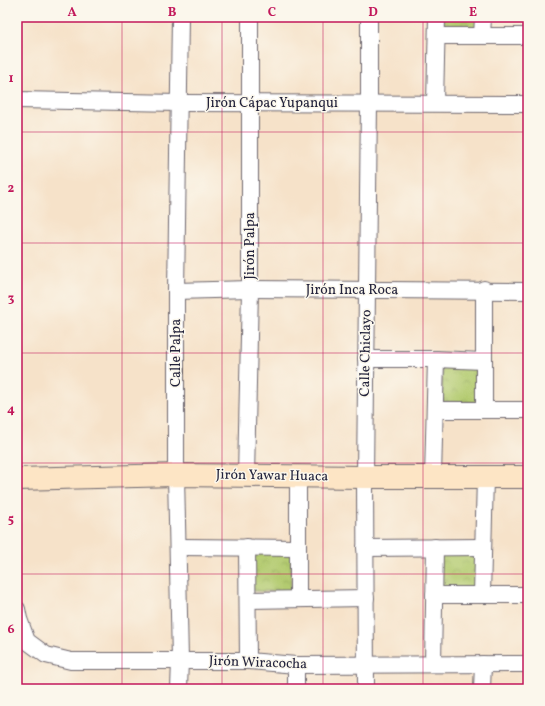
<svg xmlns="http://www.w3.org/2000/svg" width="545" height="706" font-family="Vollkorn,serif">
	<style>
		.park { fill: url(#park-crowns); stroke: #6a7655 }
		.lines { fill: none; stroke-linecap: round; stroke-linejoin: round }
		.street-casing { stroke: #6c656d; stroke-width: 18 }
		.secondary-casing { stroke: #6c656d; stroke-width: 24 }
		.street { stroke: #fff; stroke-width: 16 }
		.secondary { stroke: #fde5c5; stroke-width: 22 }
		.grid { fill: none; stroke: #c2185b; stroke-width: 1; stroke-opacity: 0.55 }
		.labels { text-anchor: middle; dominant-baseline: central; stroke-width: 3; stroke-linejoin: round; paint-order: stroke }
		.street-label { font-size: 14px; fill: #22223b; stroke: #fbf7ec }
		.neatline { fill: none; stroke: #c2185b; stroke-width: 1.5 }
		.grid-label { font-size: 13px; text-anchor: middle; font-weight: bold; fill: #c2185b }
	</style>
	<defs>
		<pattern id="park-crowns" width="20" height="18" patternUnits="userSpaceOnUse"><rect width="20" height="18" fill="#b3cb6f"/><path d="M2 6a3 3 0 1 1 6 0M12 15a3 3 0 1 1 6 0" fill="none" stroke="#9aae61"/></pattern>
	</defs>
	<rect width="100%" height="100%" fill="#fbf7ec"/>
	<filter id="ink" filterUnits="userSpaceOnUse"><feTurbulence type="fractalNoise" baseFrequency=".025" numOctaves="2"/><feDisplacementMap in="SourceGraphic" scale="8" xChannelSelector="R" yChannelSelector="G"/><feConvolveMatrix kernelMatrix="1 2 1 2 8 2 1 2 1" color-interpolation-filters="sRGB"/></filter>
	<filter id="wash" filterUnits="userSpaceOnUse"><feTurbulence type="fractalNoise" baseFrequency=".012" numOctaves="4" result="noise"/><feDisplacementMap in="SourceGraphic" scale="16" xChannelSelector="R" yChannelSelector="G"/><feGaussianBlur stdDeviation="0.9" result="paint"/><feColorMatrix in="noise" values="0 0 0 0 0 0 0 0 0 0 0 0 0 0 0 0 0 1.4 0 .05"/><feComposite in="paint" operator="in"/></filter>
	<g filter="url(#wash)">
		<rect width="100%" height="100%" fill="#f6e2c9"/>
		<g class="park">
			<polygon points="443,17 479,17 478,31 443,29"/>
			<rect x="442" y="366" width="35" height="36"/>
			<polygon points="291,551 291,592 252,591 253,552"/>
			<polygon points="441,551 478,551 478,591 439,590"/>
		</g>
	</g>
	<g filter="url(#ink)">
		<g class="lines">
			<defs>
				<g id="street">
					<polyline points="437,36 528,36"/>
					<polyline points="482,36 483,17"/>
					<polyline points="17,100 179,103 528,104"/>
					<polyline points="435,103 437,17"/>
					<polyline points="484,289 484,410"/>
					<polyline points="176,291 250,289 528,291"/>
					<polyline points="366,359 436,359 483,361"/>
					<polyline points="435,410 528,410"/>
					<polyline points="246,476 250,289 250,17"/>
					<polyline points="298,477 298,599"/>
					<polyline points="433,477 436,359"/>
					<polyline points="179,547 298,548"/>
					<polyline points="247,547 248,661"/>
					<polyline points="365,548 483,547"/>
					<polyline points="434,595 528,595"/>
					<polyline points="482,595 485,477"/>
					<polyline points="248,600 366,598"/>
					<polyline points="17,609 19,619 27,641 46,655 71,661 248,661 296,665 528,664"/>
					<polyline points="433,664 435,547"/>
					<polyline points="179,689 180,660 176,475 176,291 180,17"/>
					<polyline points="296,689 296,665"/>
					<polyline points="366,689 365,477 369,102 369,17"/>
					<polyline points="482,689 483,664"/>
				</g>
				<polyline id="secondary" points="17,479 176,475 365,477 528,477"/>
			</defs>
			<use href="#street" class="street-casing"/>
			<use href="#secondary" class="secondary-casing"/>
			<use href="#street" class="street"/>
			<use href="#secondary" class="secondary"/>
		</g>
	</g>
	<path class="grid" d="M122,17V689M222,17V689M323,17V689M423,17V689M17,132H528M17,243H528M17,353H528M17,463H528M17,574H528"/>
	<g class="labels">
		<g class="street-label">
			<text x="272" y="103">Jirón Cápac Yupanqui</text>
			<text transform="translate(250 246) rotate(-90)">Jirón Palpa</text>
			<text x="352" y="290">Jirón Inca Roca</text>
			<text transform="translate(176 353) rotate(-90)">Calle Palpa</text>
			<text transform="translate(366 353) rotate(-89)">Calle Chiclayo</text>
			<text transform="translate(272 476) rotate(1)">Jirón Yawar Huaca</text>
			<text transform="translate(258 663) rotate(2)">Jirón Wiracocha</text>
		</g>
	</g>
	<rect width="545" height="706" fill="none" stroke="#fbf7ec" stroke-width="44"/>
	<rect x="22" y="22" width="501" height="662" class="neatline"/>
	<g class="grid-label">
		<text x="72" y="16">A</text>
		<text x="172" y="16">B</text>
		<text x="272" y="16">C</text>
		<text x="373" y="16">D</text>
		<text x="473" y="16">E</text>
		<text x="11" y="82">1</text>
		<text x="11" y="192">2</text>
		<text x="11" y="302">3</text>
		<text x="11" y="413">4</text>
		<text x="11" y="523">5</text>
		<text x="11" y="633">6</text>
	</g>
</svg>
